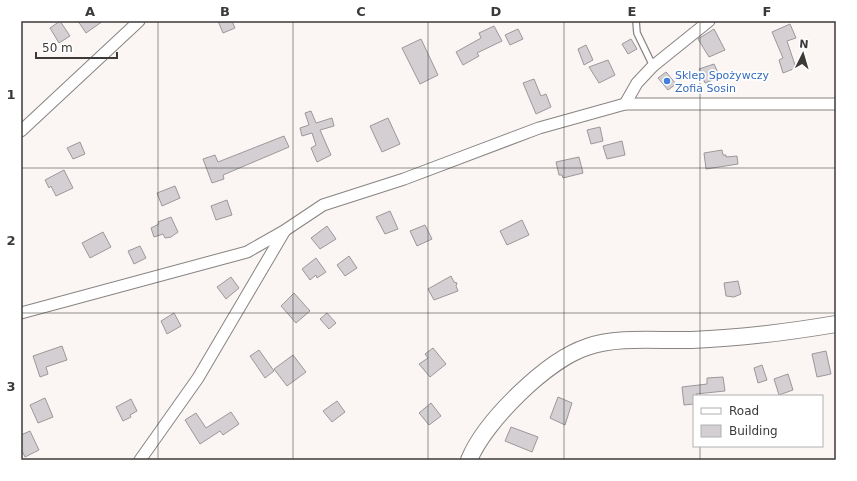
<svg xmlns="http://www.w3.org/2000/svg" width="857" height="481" font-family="'DejaVu Sans',sans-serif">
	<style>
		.building { fill: #d3cfd2; stroke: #9c989a }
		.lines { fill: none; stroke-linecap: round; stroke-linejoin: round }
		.lane-casing { stroke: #888482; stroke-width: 8 }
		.street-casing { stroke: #888482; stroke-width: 13 }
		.secondary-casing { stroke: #888482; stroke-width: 18 }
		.lane { stroke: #fff; stroke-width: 5.5 }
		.street { stroke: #fff; stroke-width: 11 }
		.secondary { stroke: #fff; stroke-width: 16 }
		.grid { fill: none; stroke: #3c3a39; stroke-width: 1; stroke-opacity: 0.55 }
		.shop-dot { fill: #3f7fe0; stroke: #fff; stroke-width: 1.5 }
		.labels { text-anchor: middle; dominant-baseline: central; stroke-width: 3.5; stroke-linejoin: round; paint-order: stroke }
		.shop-label { font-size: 11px; fill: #366cbe; stroke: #fff; text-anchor: start }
		.neatline { fill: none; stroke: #3c3a39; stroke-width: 1.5 }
		.grid-label { font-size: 13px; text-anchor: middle; font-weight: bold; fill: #3c3a39 }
	</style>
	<rect width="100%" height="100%" fill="#fbf6f4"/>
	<g class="building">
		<polygon points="60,21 70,36 59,43 50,28"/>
		<polygon points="78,21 103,21 86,33"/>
		<polygon points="218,21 232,21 235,28 223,33"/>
		<polygon points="790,24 796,38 787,41 796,68 783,73 779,60 783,58 772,32"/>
		<polygon points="494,26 502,41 477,53 479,56 463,65 456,52 481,38 479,33"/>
		<polygon points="518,29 523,39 510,45 505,35"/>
		<polygon points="714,29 725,50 709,57 698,39"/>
		<polygon points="421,39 438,75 420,84 402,48"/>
		<polygon points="631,39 637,49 628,54 622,44"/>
		<polygon points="586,45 593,60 584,65 578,49"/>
		<polygon points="608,60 615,75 599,83 589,67"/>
		<polygon points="714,64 720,77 705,83 699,69"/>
		<polygon points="666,72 676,84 668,90 658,78"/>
		<polygon points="534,79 541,96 546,94 551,107 536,114 523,83"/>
		<polygon points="311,111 316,123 332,118 334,126 320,130 331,155 317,162 311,148 316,145 312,133 302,136 300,128 309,125 305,113"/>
		<polygon points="388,118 400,144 382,152 370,126"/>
		<polygon points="600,127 603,141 591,144 587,130"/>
		<polygon points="284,136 289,147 223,175 224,179 212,183 203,159 215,155 218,162"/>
		<polygon points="622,141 625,155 607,159 603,146"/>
		<polygon points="80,142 85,154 73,159 67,148"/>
		<polygon points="722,150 723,155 726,155 726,157 737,156 738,164 706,169 704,153"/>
		<polygon points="579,157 583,173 563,178 562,175 559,175 556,162"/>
		<polygon points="64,170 73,188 56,196 51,186 49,188 45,180"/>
		<polygon points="175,186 180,198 162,206 157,193"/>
		<polygon points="227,200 232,215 216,220 211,206"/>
		<polygon points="390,211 398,229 385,234 376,217"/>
		<polygon points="171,217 178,232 171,237 165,238 163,234 154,237 151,228 159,224 158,222"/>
		<polygon points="522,220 529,235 507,245 500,231"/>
		<polygon points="425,225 432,239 417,246 410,231"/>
		<polygon points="327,226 336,239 320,249 311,238"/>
		<polygon points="103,232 111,247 90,258 82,243"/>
		<polygon points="140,246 146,258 134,264 128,251"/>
		<polygon points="349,256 357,268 345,276 337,265"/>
		<polygon points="316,258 326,272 317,278 316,275 310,280 302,269"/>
		<polygon points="451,276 454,282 457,283 456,286 458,291 434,300 428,289"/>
		<polygon points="231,277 239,288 226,299 217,287"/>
		<polygon points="738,281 741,294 734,297 726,296 724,283"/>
		<polygon points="294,293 310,311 296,323 281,306"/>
		<polygon points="174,313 181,326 167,334 161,321"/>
		<polygon points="327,313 336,323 329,329 320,319"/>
		<polygon points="62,346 67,360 46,367 48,374 40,377 33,356"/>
		<polygon points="433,348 446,364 430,377 419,364 428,358 425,354"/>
		<polygon points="259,350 274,371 265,378 250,356"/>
		<polygon points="826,351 831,374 817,377 812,354"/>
		<polygon points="293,355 306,372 287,386 274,369"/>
		<polygon points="762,365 767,380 758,383 754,368"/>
		<polygon points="788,374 793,390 779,395 774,379"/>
		<polygon points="723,377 725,391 696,394 697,396 694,396 694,404 684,405 682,387 707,384 707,378"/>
		<polygon points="558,397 572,403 565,425 550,418"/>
		<polygon points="45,398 53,417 38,423 30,405"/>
		<polygon points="131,399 137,411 130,415 131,417 123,421 116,407"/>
		<polygon points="337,401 345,412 332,422 323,411"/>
		<polygon points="431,403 441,416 429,425 419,413"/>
		<polygon points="231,412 239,424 223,435 220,431 200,444 185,420 196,413 206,428"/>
		<polygon points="511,427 538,437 532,452 505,441"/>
		<polygon points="30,431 39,450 25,457 21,449 21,435"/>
	</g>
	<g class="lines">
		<defs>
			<polyline id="lane" points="636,21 637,33 653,66"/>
			<g id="street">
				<polyline points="625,104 637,83 653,66 709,21"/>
				<polyline points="21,131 139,21"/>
				<polyline points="21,313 247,252 284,231 323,205 404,179 539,128 625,104 836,104"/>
				<polyline points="140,460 198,378 284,232"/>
			</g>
			<path id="secondary" d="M469,460C485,421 547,360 587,347C617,336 659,341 692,340C740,338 789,332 836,324"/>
		</defs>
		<use href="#lane" class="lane-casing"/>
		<use href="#street" class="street-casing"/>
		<use href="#secondary" class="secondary-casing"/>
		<use href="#lane" class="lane"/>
		<use href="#street" class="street"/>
		<use href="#secondary" class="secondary"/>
	</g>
	<path class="grid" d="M158,21V460M293,21V460M428,21V460M564,21V460M700,21V396M21,168H836M21,313H836M700,446V460"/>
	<circle class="shop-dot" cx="667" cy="81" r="4"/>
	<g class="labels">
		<g class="shop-label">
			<text x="675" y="75">Sklep Spożywczy<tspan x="675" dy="13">Zofia Sosin</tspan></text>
		</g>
	</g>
	<rect width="857" height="481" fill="none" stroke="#ffffff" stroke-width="44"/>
	<rect x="693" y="395" width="130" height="52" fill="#ffffff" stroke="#b1b0b0"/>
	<rect x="701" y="408" width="20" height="6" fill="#ffffff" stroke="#b1b0b0"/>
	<text x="729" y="415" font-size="12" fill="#3c3a39">Road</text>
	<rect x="701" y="425" width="20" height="12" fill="#d3cfd2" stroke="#b1b0b0"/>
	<text x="729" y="435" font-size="12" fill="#3c3a39">Building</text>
	<g transform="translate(803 54) rotate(5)" stroke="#ffffff" stroke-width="3" paint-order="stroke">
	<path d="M0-3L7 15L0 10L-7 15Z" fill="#3c3a39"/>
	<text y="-6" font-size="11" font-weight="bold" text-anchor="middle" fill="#3c3a39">N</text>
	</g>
	<path d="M36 52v6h81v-6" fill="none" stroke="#3c3a39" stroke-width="2"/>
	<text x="42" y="52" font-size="12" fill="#3c3a39" stroke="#ffffff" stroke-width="3" paint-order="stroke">50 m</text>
	<rect x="22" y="22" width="813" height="437" class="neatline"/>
	<g class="grid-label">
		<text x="90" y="16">A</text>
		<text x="225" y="16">B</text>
		<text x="361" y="16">C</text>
		<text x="496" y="16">D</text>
		<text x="632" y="16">E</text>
		<text x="767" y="16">F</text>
		<text x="11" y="99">1</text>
		<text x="11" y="245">2</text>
		<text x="11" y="391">3</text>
	</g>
</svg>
